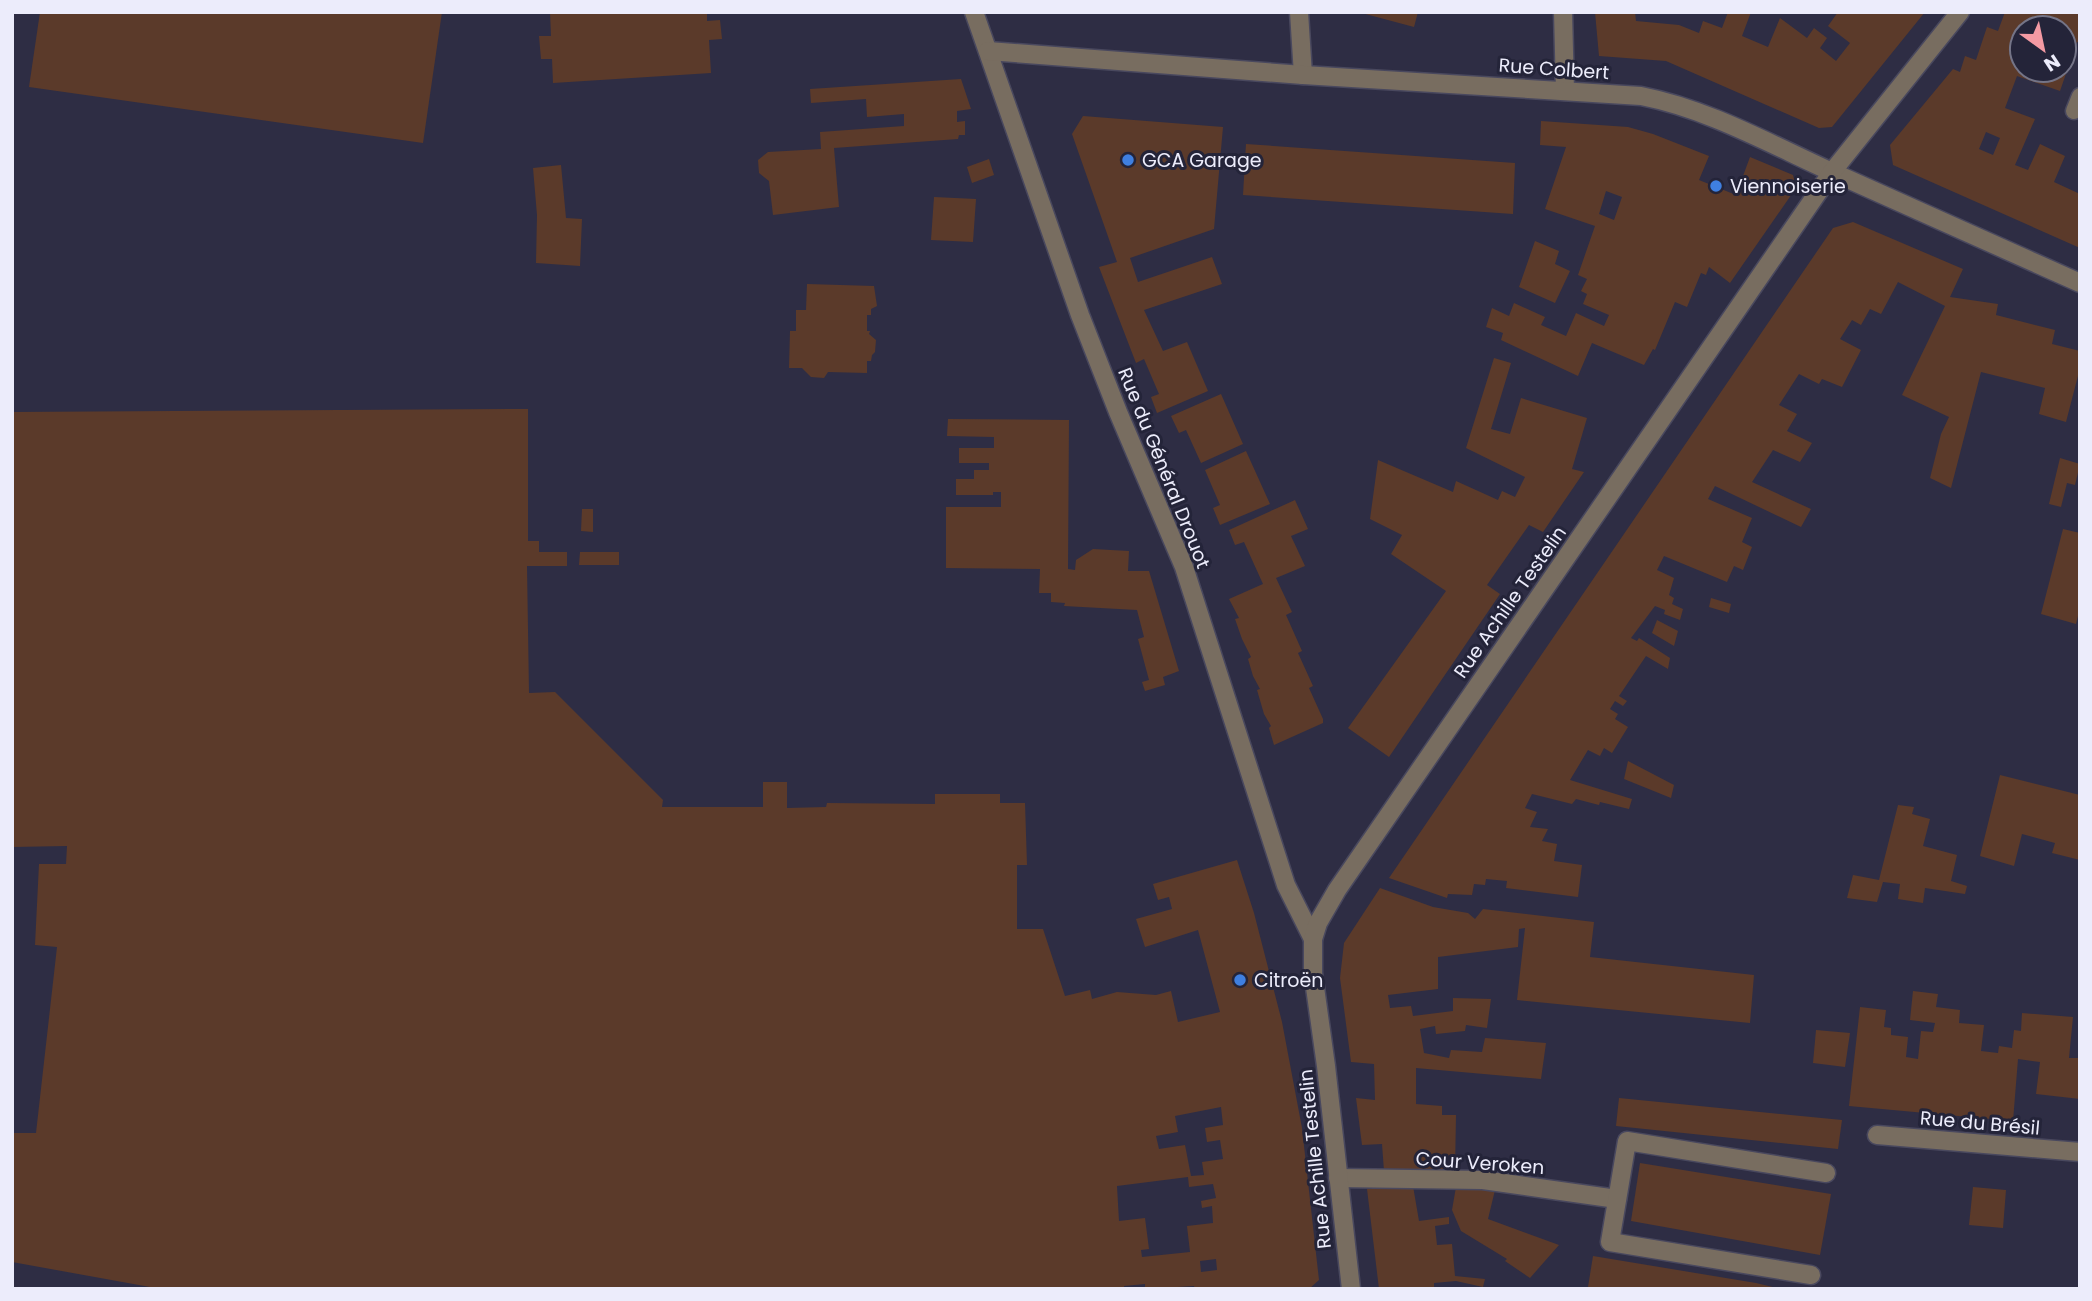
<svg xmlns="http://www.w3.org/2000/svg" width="2092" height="1301" font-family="Poppins,sans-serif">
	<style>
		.building { fill: #5b3a2a; fill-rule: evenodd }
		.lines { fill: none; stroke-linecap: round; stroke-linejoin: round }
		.service-casing { stroke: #49485e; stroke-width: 19 }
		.minor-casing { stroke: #49485e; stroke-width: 21 }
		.tertiary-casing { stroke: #49485e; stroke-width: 21 }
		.service { stroke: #786d60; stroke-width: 16 }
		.minor { stroke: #786d60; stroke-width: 18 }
		.tertiary { stroke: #786d60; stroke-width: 18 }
		.shop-dot { fill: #3f7fe0; stroke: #242439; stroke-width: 2.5 }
		.labels { text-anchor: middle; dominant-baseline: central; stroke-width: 6; stroke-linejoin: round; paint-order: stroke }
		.street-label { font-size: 19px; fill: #ececfb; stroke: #242439 }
		.poi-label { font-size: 19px; fill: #ececfb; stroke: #242439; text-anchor: start }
	</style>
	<rect width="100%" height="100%" fill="#2e2d44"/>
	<g class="building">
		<polygon points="40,12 442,12 423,143 29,87"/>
		<polygon points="550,12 707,12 707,21 720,20 722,39 709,40 711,73 553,83 552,59 541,59 539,36 551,36"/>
		<polygon points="1358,12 1418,12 1414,27"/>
		<polygon points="1595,12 1635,12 1636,21 1679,25 1699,33 1703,21 1722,28 1728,12 1751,12 1742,36 1768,47 1780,18 1807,38 1814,28 1827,38 1820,48 1836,61 1850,43 1828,26 1838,12 1925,12 1832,127 1819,128 1666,61 1599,56"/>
		<path d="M2005,12H2080V43L2077,42L2060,91L2017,76L2005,108L2035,119L2015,165L2028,170L2040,144L2065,156L2054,182L2080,194V248L1893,165L1890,145L1953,69L1960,72L1965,56L1976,60L1987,27L1998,31ZM2022,28H2064V70H2022ZM1986,132L2000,138L1993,155L1979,149Z"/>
		<polygon points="961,79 971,109 957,111 957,122 965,121 965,135 959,135 958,139 834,148 839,207 773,215 769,181 759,173 758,160 768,152 821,149 820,132 904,126 904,114 867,117 866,99 811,103 810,89"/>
		<polygon points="1083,116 1223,127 1214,229 1130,258 1138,282 1212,257 1222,284 1144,310 1163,351 1187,342 1208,391 1157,413 1151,397 1159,394 1144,359 1136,363 1099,267 1117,262 1072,134"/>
		<path d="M1541,121L1628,127L1653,134L1709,156L1699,180L1736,195L1750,157L1793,175L1796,188L1730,283L1709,267L1706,275L1701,273L1687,307L1675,302L1655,350L1653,349L1644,365L1592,343L1578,376L1501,340L1503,333L1486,327L1492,308L1509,316L1514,303L1545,317L1541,325L1566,336L1576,313L1604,326L1609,315L1583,304L1587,294L1581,291L1587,279L1578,275L1595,226L1545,209L1566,147L1540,145ZM1606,191L1622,197L1614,220L1599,214Z"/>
		<polygon points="1246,144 1515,163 1513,214 1243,195"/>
		<polygon points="989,159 994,175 972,183 967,167"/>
		<polygon points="561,165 566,218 582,219 580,266 536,263 537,215 533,168"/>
		<polygon points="934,197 976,199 973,242 931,240"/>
		<polygon points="1853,222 1963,269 1950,297 1998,304 1996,315 2055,330 2052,344 2080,351 2080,368 2066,422 2039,414 2045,388 1981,372 1951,488 1930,478 1941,434 1949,417 1902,395 1945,306 1898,282 1881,314 1870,309 1861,325 1852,320 1840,339 1861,350 1842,387 1822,379 1819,384 1799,374 1779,405 1797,414 1787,431 1812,443 1800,462 1773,450 1752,482 1811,509 1801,527 1715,486 1708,499 1752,518 1742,542 1752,547 1743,570 1734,566 1727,582 1664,556 1657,570 1674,578 1669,595 1674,598 1672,604 1683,609 1680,620 1664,614 1665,610 1655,606 1631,638 1637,641 1639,638 1670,658 1668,669 1646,656 1619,696 1627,701 1623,706 1615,701 1610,709 1618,714 1615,719 1628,727 1612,753 1604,748 1600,756 1588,750 1570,780 1632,799 1629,809 1600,802 1599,805 1576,799 1572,804 1532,794 1525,808 1537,812 1530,827 1548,829 1542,841 1557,844 1554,861 1582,865 1578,897 1506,888 1507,881 1486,879 1485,885 1474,884 1472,895 1448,894 1447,898 1389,878 1833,228"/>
		<polygon points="1535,241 1559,251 1555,264 1570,271 1555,303 1519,287"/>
		<polygon points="807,284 874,286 877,306 871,309 871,315 867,315 867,331 870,331 869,334 876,340 875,352 872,355 871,361 867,361 867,373 828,372 824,378 811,377 802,368 789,368 790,331 796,331 796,310 806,310"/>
		<polygon points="1494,358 1511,363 1491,429 1510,434 1521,398 1587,418 1572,469 1584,472 1543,532 1529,525 1487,585 1500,594 1389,757 1348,728 1446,591 1391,554 1402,535 1370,519 1378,460 1453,492 1456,481 1498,500 1502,491 1515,497 1525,477 1466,448"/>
		<polygon points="1221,394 1243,444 1201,463 1186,430 1179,433 1171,416"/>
		<path d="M528,409V541H539V552H567V566H527L529,693L555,692L663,800L662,807H763V782H787V808L826,807L827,803L935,804V794H1000V803H1025L1027,865H1017V929H1043L1065,996L1090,990L1092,999L1117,992L1156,995L1171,991L1178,1022L1220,1012L1198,930L1145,947L1136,919L1172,909L1169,897L1158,900L1153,884L1237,860L1254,913L1282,1022L1302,1128L1319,1280L1309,1289H1195L1194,1286L1145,1289V1284L1124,1286V1289H161L12,1262V1133H36L57,947L35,945L39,864H66L67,846L12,847V412ZM1221,1107L1223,1125L1205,1128L1207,1142L1220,1140L1223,1159L1202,1162L1204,1175L1191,1176L1185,1145L1159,1149L1156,1136L1178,1132L1175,1116ZM1188,1177L1189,1187L1213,1184L1216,1198L1201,1201L1202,1208L1212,1206L1213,1223L1187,1226L1190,1252L1142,1257L1141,1250L1149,1249L1145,1218L1119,1221L1117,1186ZM1216,1259L1217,1270L1201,1272L1200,1261Z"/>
		<polygon points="948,419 1069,420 1068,569 1075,570 1076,560 1093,549 1129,551 1128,571 1149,571 1179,671 1163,677 1165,685 1145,691 1142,682 1149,680 1138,639 1144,637 1137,610 1064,606 1065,603 1051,602 1051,593 1039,593 1040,569 946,568 946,507 1001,507 1001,492 993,492 993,495 956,495 956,479 974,479 974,470 989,470 989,463 959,463 959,448 994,448 994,437 947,436"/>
		<polygon points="1246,451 1270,504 1220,525 1213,508 1220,505 1205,470"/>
		<polygon points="2060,458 2080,464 2075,485 2067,483 2061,507 2049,504"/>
		<polygon points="1295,500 1308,529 1291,536 1305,566 1276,578 1292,612 1286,615 1302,651 1298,653 1313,686 1309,688 1323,719 1323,723 1274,745 1269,728 1271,726 1264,714 1257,690 1260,689 1253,676 1248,659 1251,657 1242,639 1235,619 1239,618 1229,599 1263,584 1244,542 1235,545 1229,530"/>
		<polygon points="582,509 593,509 593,532 581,531"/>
		<polygon points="2063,529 2080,533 2080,608 2076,624 2041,614"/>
		<polygon points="580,552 619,552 619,565 579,565"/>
		<polygon points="1711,598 1731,604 1729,613 1709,607"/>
		<polygon points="1657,620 1678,631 1674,646 1652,633"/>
		<polygon points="1628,761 1674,785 1671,798 1624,779"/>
		<polygon points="2000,775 2080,795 2080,860 2052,853 2055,843 2022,834 2014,866 1980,856"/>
		<polygon points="1898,805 1914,807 1912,814 1930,819 1923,846 1957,855 1951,881 1967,886 1965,894 1925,888 1923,903 1898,899 1900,884 1883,882 1877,902 1847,898 1853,875 1879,880"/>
		<polygon points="1380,888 1433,907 1468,913 1475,919 1483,909 1594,922 1590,957 1754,975 1750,1023 1517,1000 1525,928 1519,929 1518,947 1438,957 1438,989 1388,995 1390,1008 1411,1006 1413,1016 1453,1011 1453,998 1491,999 1487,1028 1466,1025 1465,1031 1436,1034 1435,1026 1420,1029 1424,1053 1449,1058 1451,1050 1482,1052 1485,1038 1546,1043 1541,1079 1416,1068 1416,1104 1442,1106 1442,1115 1456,1115 1455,1171 1416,1169 1384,1171 1382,1144 1362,1145 1356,1098 1375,1100 1374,1064 1351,1062 1340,978 1344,943"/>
		<polygon points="1913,991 1938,994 1936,1007 1960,1010 1959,1023 1984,1025 1981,1051 1998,1053 1999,1046 2012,1048 2014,1030 2021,1031 2022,1013 2073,1017 2069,1058 2080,1058 2080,1099 2036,1094 2040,1062 2018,1059 2013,1121 1849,1106 1860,1007 1886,1010 1884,1027 1891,1028 1891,1035 1908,1037 1906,1057 1918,1059 1921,1031 1933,1032 1935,1023 1910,1020"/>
		<polygon points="1816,1030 1850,1033 1845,1067 1813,1063"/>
		<polygon points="1619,1098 1842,1120 1838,1149 1616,1126"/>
		<polygon points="1640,1163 1831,1194 1820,1255 1631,1221"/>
		<polygon points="1413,1186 1419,1221 1449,1217 1449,1224 1435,1226 1437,1245 1452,1244 1455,1276 1485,1279 1483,1287 1456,1281 1434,1283 1434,1289 1379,1289 1367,1189"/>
		<polygon points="1456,1187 1495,1190 1488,1219 1559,1245 1530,1278 1505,1261 1507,1259 1461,1231 1452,1210"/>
		<polygon points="1973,1187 2006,1190 2003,1228 1969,1225"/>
		<polygon points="1593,1256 1756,1283 1781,1289 1598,1289 1588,1287"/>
	</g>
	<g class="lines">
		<defs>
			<polyline id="service" points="2074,111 2080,96"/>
			<g id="minor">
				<polyline points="974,12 1080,315 1118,412 1184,567 1286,885 1313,939"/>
				<polyline points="1299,12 1303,75"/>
				<polyline points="1563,12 1565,91"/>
				<path d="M988,51L1303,75L1641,96C1708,109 1770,144 1832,172"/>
				<polyline points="1877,1135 2080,1152"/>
				<polyline points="1338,1178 1483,1180 1617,1199"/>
				<polyline points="1811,1275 1610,1242 1627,1141 1826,1173"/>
			</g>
			<g id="tertiary">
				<polyline points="1832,172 2080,283"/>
				<polyline points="1351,1289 1326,1066 1313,973 1313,939 1318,923 1337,890 1832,172 1960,12"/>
			</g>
		</defs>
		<use href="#service" class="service-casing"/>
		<use href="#minor" class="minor-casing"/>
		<use href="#tertiary" class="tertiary-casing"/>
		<use href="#service" class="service"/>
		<use href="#minor" class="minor"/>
		<use href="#tertiary" class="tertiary"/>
	</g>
	<g class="shop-dot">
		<circle cx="1128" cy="160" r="7"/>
		<circle cx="1716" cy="186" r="7"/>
		<circle cx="1240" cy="980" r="7"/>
	</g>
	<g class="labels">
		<g class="street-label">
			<text transform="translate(1554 69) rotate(4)">Rue Colbert</text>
			<text transform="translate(1164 468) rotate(68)">Rue du Général Drouot</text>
			<text transform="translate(1510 602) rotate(-55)">Rue Achille Testelin</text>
			<text transform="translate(1980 1123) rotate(5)">Rue du Brésil</text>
			<text transform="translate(1315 1159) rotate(-96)">Rue Achille Testelin</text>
			<text transform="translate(1480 1163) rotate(4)">Cour Veroken</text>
		</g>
		<g class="poi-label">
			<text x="1142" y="160">GCA Garage</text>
			<text x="1730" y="186">Viennoiserie</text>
			<text x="1254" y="980">Citroën</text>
		</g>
	</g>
	<rect width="2092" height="1301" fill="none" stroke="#ececfb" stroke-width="28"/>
	<g transform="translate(2043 49) rotate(147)"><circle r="33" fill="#242439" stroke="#747487" stroke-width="2"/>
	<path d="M0-5L12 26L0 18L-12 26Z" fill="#f49aa3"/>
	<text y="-10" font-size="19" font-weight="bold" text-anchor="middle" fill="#ececfb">N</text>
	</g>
</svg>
